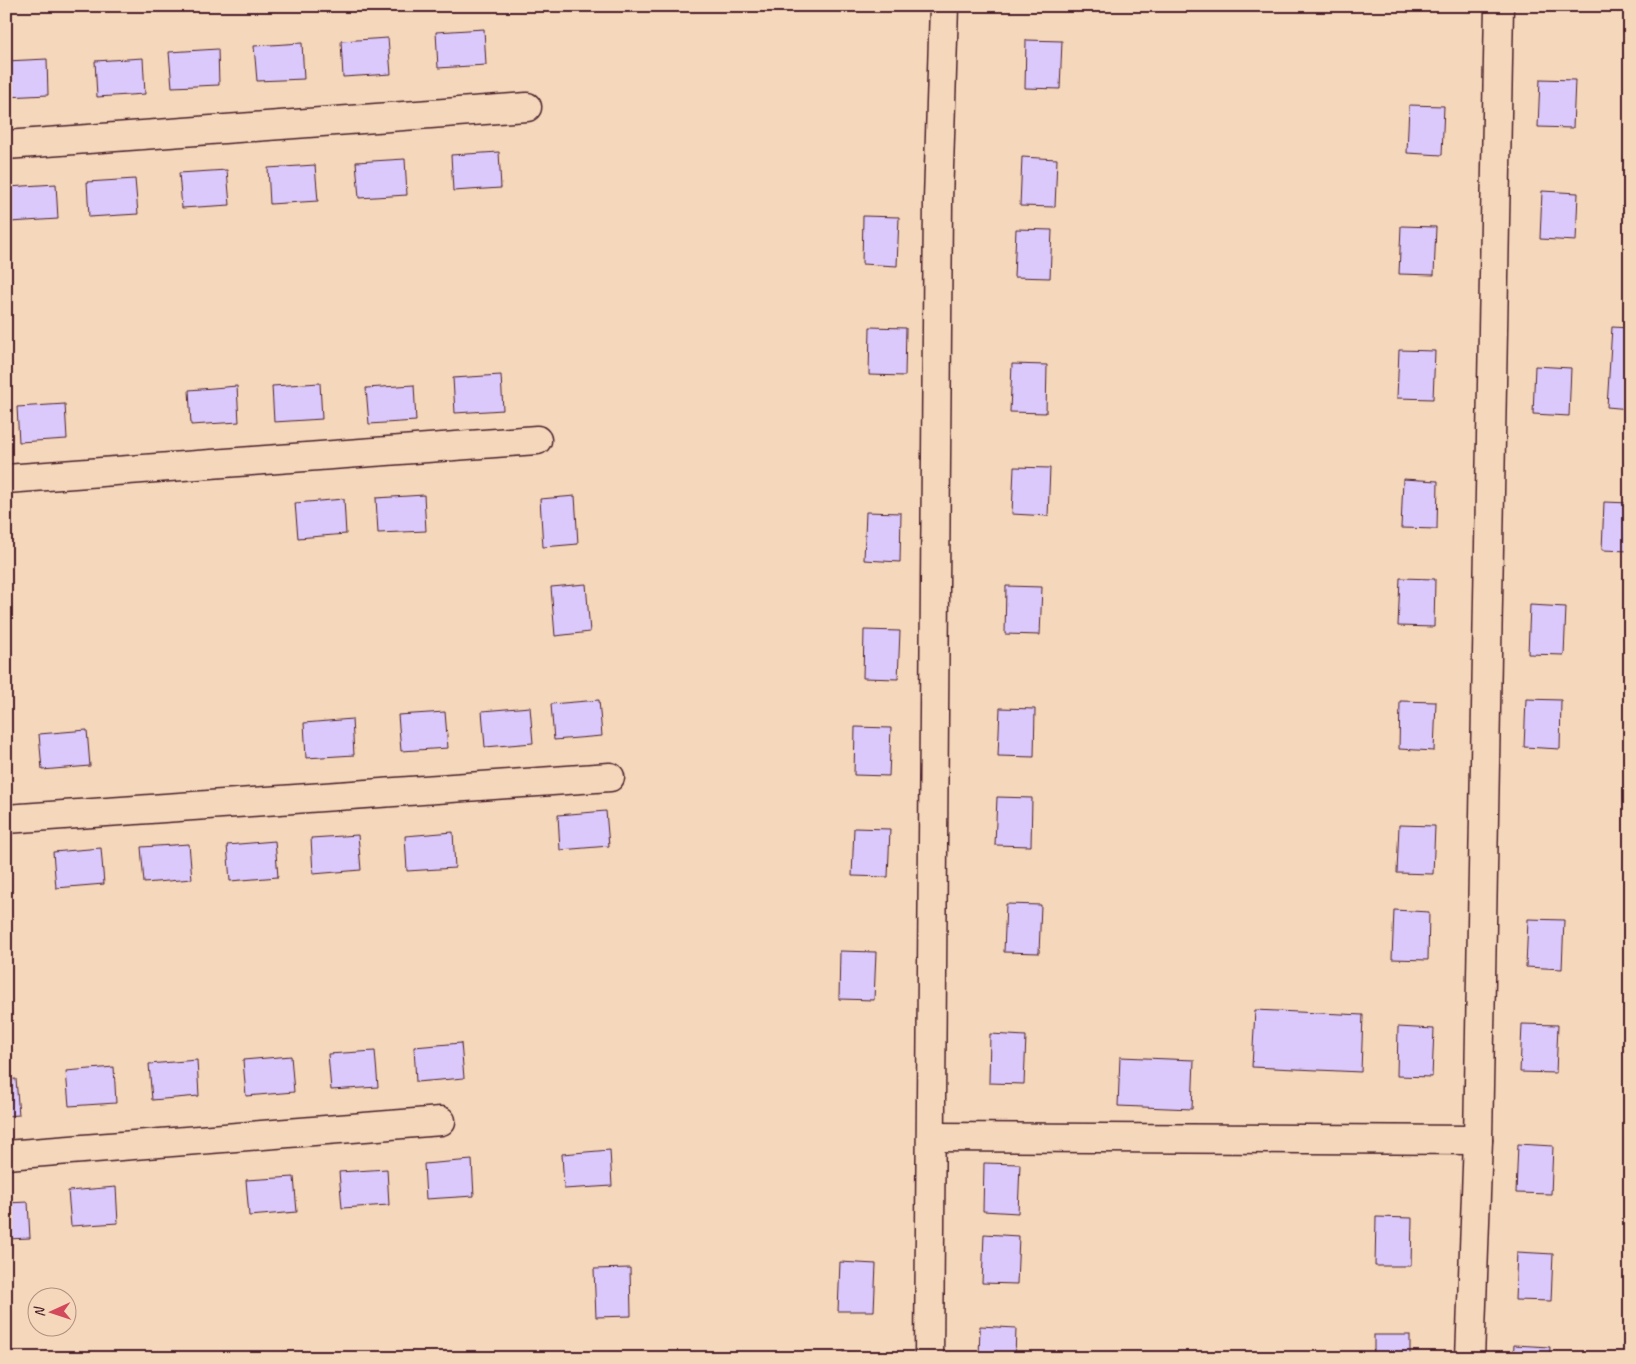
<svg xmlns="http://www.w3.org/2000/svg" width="1636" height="1364" font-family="Caveat,sans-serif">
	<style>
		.building { fill: #dbc9fb; stroke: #4a1f2b }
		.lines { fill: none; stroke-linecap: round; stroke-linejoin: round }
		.minor-casing { stroke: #4a1f2b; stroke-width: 31 }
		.minor { stroke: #f5d8bb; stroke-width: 28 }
	</style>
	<rect width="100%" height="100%" fill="#f5d8bb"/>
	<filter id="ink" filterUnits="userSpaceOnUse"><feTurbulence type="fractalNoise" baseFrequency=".02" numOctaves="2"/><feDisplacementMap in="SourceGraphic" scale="10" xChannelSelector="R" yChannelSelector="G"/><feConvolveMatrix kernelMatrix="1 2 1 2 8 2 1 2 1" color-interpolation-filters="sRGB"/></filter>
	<g filter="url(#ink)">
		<g class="building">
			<polygon points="484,29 486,65 438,68 436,32"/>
			<polygon points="388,38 391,74 343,77 341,41"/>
			<polygon points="1026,40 1062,41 1060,89 1025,88"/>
			<polygon points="302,43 304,79 257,81 254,46"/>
			<polygon points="218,49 219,85 172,87 169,52"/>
			<polygon points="143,58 145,94 97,97 95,61"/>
			<polygon points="47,59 48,95 6,97 6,61"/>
			<polygon points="1540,79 1575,80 1573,128 1538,127"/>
			<polygon points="1409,105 1444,106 1442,155 1407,153"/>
			<polygon points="499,152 501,188 453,191 451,155"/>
			<polygon points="1022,157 1057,159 1055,207 1020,206"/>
			<polygon points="405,159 407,195 359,198 356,162"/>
			<polygon points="315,165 318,201 270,204 268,168"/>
			<polygon points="227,170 230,205 182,208 179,173"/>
			<polygon points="135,179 138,214 89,217 87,182"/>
			<polygon points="56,184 58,219 10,222 8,187"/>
			<polygon points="1542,191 1578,193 1576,241 1540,239"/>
			<polygon points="863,216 899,217 897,266 862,264"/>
			<polygon points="1401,226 1436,227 1434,275 1399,274"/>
			<polygon points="1016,229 1052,230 1050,278 1014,277"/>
			<polygon points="870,327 906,328 905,376 869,375"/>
			<polygon points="1612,327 1630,328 1630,409 1607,407"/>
			<polygon points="1399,350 1435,351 1433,399 1397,398"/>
			<polygon points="1012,364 1047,365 1046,413 1010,412"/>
			<polygon points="1535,366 1571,368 1569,416 1533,414"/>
			<polygon points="501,375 503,410 455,413 453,378"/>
			<polygon points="320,383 322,419 274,422 272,386"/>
			<polygon points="414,385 416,421 369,424 366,388"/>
			<polygon points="237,386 239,422 191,425 189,390"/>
			<polygon points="65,404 67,439 19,442 17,407"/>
			<polygon points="1014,467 1050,468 1048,516 1012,514"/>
			<polygon points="1403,479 1438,481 1437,529 1401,528"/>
			<polygon points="424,495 426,531 378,533 376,498"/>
			<polygon points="575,496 578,544 543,547 540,499"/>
			<polygon points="344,499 346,534 298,538 295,503"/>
			<polygon points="1604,502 1630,503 1630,551 1602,550"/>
			<polygon points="866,512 901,513 900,562 864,560"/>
			<polygon points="1400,578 1435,579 1434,627 1398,626"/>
			<polygon points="586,584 590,632 555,636 551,587"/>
			<polygon points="1006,586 1042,587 1040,635 1005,634"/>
			<polygon points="1530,605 1566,607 1564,655 1528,654"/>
			<polygon points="864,630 900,631 898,679 863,678"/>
			<polygon points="1526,699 1561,700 1560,749 1524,747"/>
			<polygon points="599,700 602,736 554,740 551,704"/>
			<polygon points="1400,701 1436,702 1434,751 1399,749"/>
			<polygon points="530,707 533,743 485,747 482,711"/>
			<polygon points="1000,708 1035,709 1034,757 998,756"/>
			<polygon points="445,712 448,748 401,751 398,715"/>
			<polygon points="352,719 354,755 306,758 304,723"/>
			<polygon points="855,727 891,728 889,776 854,775"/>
			<polygon points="87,730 90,766 42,770 39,734"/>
			<polygon points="997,797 1032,798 1031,846 995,845"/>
			<polygon points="606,811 609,846 560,850 558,815"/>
			<polygon points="1399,825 1435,826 1433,874 1397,873"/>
			<polygon points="854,828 890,829 888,877 852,876"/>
			<polygon points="453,832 455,868 407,871 405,836"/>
			<polygon points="358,835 361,870 313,874 311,838"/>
			<polygon points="275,841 278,877 230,881 227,845"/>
			<polygon points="189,844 192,879 144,883 141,847"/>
			<polygon points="101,848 104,884 56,888 53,852"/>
			<polygon points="6,859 8,859 11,895 6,895"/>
			<polygon points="1006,904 1041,905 1039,953 1004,952"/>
			<polygon points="1394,910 1429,912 1428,960 1392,959"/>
			<polygon points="1528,919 1564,920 1562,969 1526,967"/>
			<polygon points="840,951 876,952 874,1000 839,999"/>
			<polygon points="1255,1010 1363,1015 1361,1072 1252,1067"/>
			<polygon points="1522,1024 1558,1025 1556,1073 1520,1072"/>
			<polygon points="1398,1027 1434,1029 1432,1077 1397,1076"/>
			<polygon points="990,1034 1026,1036 1024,1084 989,1083"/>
			<polygon points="461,1043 464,1078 416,1082 414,1047"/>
			<polygon points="375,1051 378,1087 331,1090 328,1054"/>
			<polygon points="291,1056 294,1092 246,1096 243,1060"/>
			<polygon points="1120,1057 1194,1060 1192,1109 1118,1106"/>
			<polygon points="197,1060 199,1096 152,1100 149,1064"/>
			<polygon points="114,1067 116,1103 69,1106 66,1071"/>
			<polygon points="16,1079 19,1115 6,1116 6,1080"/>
			<polygon points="1518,1144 1553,1146 1551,1194 1516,1193"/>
			<polygon points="610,1150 612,1186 564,1189 562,1154"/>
			<polygon points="472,1160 474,1196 426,1199 424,1164"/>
			<polygon points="984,1163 1020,1164 1018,1213 983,1211"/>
			<polygon points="387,1169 389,1205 342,1208 339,1172"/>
			<polygon points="294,1177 297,1212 249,1216 246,1180"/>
			<polygon points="116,1187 118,1223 71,1226 68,1191"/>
			<polygon points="28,1202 30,1238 6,1239 6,1203"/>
			<polygon points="1376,1217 1412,1218 1411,1266 1375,1266"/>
			<polygon points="984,1234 1019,1236 1017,1284 982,1283"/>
			<polygon points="1517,1252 1553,1254 1551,1301 1515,1300"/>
			<polygon points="840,1262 876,1264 874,1311 838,1311"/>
			<polygon points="630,1268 631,1316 596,1317 594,1269"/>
			<polygon points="980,1326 1016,1328 1015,1358 979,1358"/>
			<rect x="1374" y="1335" width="36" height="23"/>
			<polygon points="1514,1345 1550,1347 1549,1358 1513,1358"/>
			<polygon points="843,1352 879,1353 879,1358 843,1358"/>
		</g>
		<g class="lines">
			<defs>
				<g id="minor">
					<polyline points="6,145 527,107"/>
					<polyline points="6,479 537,440"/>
					<polyline points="6,819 610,777"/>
					<polyline points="933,1137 1478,1140"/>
					<polyline points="6,1155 441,1121"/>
					<polyline points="929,1358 938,200 944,6"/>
					<polyline points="1470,1358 1478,1140 1499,6"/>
				</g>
			</defs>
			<use href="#minor" class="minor-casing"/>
			<use href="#minor" class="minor"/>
		</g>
	</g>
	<rect width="1636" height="1364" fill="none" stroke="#f5d8bb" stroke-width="25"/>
	<rect x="12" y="12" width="1611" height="1339" fill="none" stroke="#4a1f2b" stroke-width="2" filter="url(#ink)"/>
	<g transform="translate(52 1312) rotate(267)"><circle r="24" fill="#f5d8bb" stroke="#b18e81"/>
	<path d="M0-4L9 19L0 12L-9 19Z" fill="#d1495b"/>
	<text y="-8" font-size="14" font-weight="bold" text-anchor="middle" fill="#4a1f2b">N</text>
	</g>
</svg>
